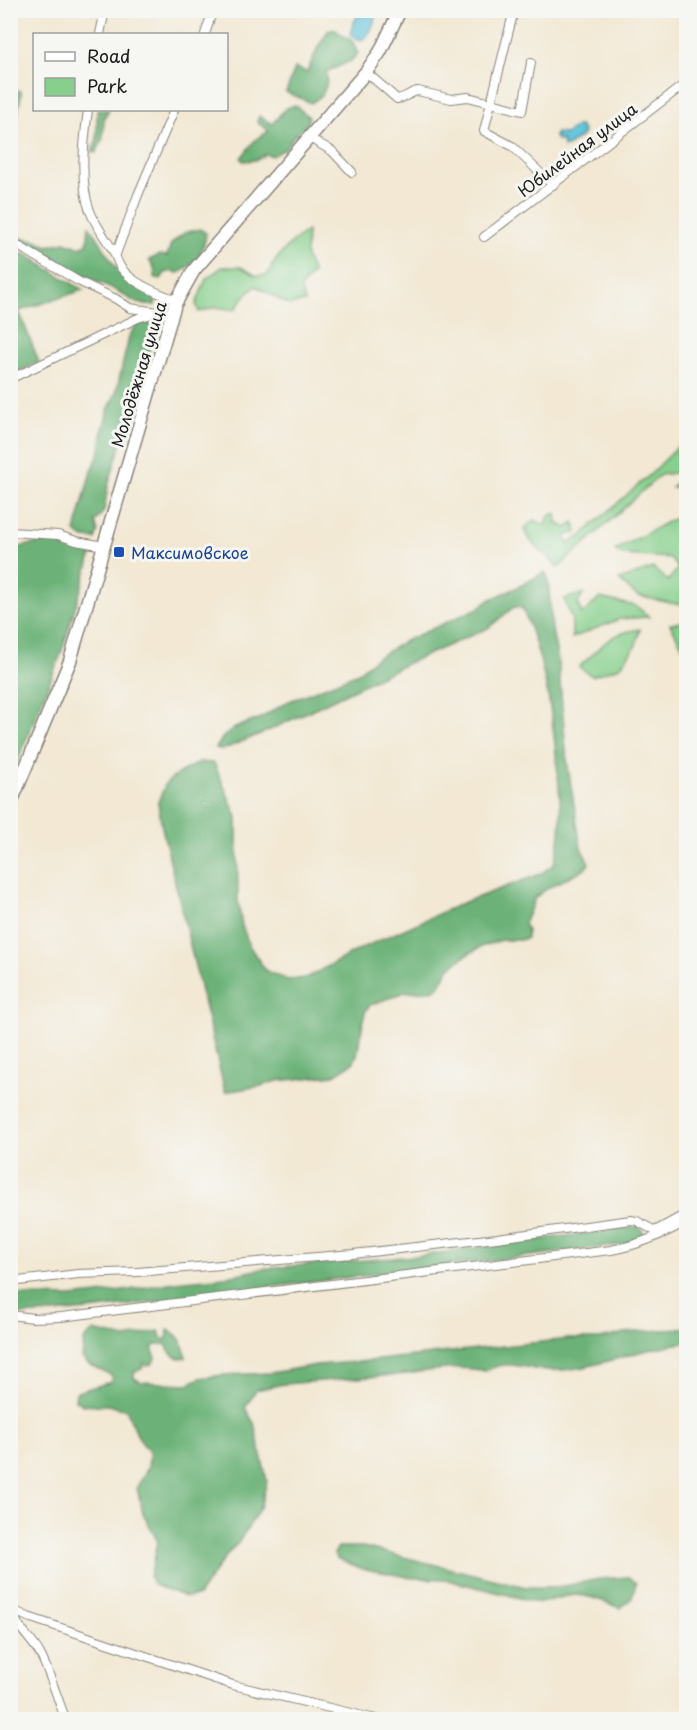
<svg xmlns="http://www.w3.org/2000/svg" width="697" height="1730" font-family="'Playpen Sans',sans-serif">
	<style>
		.green { fill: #86cf8c; stroke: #517654; stroke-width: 1.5 }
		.forest { fill: #6cb278; stroke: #44674a; stroke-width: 1.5 }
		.water { fill: #5cc3d9; stroke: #3c707a; stroke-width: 1.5 }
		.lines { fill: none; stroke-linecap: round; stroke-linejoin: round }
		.minor-casing { stroke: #878278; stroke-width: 10 }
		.primary-casing { stroke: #878278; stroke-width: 15 }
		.minor { stroke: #fff; stroke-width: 8 }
		.primary { stroke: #fff; stroke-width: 12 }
		.transit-dot { fill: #1a4fb4; stroke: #f6f6f2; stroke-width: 2 }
		.labels { text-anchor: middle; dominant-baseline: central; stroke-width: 6; stroke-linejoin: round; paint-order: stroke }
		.street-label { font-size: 16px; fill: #1c1c1c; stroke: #f6f6f2 }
		.transit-label { font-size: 16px; fill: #164399; stroke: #f6f6f2; text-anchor: start }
	</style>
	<rect width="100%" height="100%" fill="#f6f6f2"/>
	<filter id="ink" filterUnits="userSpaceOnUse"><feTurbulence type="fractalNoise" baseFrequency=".0167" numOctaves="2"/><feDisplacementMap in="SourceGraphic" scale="12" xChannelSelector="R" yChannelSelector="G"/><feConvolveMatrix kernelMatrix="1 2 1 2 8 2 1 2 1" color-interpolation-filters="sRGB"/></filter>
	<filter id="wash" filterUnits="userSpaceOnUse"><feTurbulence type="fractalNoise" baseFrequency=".008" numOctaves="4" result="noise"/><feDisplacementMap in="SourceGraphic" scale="24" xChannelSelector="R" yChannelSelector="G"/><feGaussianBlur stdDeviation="1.35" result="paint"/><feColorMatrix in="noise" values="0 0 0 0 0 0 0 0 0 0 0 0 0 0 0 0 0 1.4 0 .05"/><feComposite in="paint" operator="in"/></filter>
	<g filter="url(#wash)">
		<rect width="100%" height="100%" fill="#f2e8d3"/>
		<g class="green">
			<path d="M307,231L306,257L313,273L300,288L305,302L289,305L256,286L244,297L235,310L216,307L199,312L196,304L206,279L222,267H241L257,276L267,275C278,254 288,245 307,231Z"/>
			<path d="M686,438V489L672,488L685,468L675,473L660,475L558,568C547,552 530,547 524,529L534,520L545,525L549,516L556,513L557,523L567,528L574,522L577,533L566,535L567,544L582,536L588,529L653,472Z"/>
			<polygon points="686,512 686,606 637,596 619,580 653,568 668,581 678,568 670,558 623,555 615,550"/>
			<polygon points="584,593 578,603 582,614 600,598 636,606 649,617 620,619 572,638 572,620 564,599"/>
			<polygon points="686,621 686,653 670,624"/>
			<path d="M640,629L636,645L620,667L592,676L579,667C603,646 606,634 640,629Z"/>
		</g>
		<g class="forest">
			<path d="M334,29L352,41L358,53L351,61L326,72C329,86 324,96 311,103L286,92L295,68L307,72L318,47L328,31Z"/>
			<polygon points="16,90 21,91 21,95 15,130 11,139 11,92"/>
			<polygon points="295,105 309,117 308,123 293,137 286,148 272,156 266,154 256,160 243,161 241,158 255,140 269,131 257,122 259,116 272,124 285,109"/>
			<polygon points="97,110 109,110 104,118 103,138 96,153 92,151 97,139"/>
			<path d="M89,226C102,240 107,258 119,271C129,282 144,289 156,297L155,305C133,308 121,289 100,283L22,242L11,239L10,235C23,239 38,238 47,246L65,242L79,247L87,244Z"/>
			<path d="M200,229L206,233C205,251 194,266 178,273L172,271L165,273L160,280L155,277L154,267L149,260L159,255L167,256L171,244L184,233Z"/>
			<polygon points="11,249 25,254 83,290 19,311 39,362 11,375"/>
			<polygon points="140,321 150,324 155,328 150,348 108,486 104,511 95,522 98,532 95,539 84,538 75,532 89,478 100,451 103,429 108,410 116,393 130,333"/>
			<polygon points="56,539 71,545 85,546 93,550 61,654 11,777 10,573 14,561 11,554 20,547"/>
			<path d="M545,572L548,578L552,630L558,660L567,760L581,848L589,863L586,868L543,891L535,898L524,924L527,931V938L520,940H502L483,946L470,953L450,967L439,987L429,991L405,992L370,1005L365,1012L357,1055L353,1063L334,1075L277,1081L261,1086L225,1092L161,823L158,802L166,783L179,773L200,762L214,763L237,817L238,901L242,926L250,947L266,971L288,980L306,978L362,948L465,902L540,874L554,864C565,826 560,802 557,764C552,710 544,658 522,608L514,607L488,628L406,664L270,730L222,750L216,748L223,737L235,728L261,718L287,702L356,674L376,658L405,641L478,608L491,599L518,587Z"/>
			<path d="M639,1226L643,1231V1238L620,1245C492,1260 364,1276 236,1291C161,1301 86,1313 11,1315V1294L29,1296L71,1297L123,1291L175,1282L217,1278L267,1268L416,1256Z"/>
			<path d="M686,1328V1342C671,1345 656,1348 640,1352C607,1361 570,1375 535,1369C514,1365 506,1361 485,1371C461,1365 432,1370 407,1374L283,1384L256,1390L245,1408L254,1423L267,1481L260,1508L240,1540L223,1560L198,1596L186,1597L154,1585L150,1577L158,1542L143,1514L137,1487L148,1467L150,1453C138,1440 132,1426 127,1410L108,1405H83L75,1400L76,1392L111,1382V1375L90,1365L82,1358L84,1340L93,1331L126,1338L159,1331L162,1339H167L168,1330C181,1335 184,1346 186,1358C176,1360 169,1353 166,1344H157L152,1348L156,1358L152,1364L147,1365L144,1363L142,1369L134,1372V1378L141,1382L188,1384L200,1378L223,1375L271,1373L316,1365L369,1361L568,1339H600L625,1333Z"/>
			<path d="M338,1547H363L526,1587H559L599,1579L628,1577L636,1583L632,1598L620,1608C602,1601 587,1593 568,1596C559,1597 550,1601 540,1603L443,1579L413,1578L360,1568L338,1559L334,1554Z"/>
		</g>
		<g class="water">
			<polygon points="361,11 375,11 377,13 371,30 364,40 357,39 351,35 354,22"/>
			<path d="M577,126H580L583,131V135C578,140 572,141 567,147H563L562,140L558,141L555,137L556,133L565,134Z"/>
		</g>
	</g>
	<g filter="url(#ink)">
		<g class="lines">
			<defs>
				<g id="minor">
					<polyline points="514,10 484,131 512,146 553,185"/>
					<polyline points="100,34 105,10"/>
					<polyline points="205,34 213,10"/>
					<path d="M366,72L397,99C406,98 410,92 418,91L451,99L468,97L522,111L531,63"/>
					<path d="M88,110C84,139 79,182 90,211C95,224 103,235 111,247C115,253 117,262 121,268C133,284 159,294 177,300"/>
					<polyline points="308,137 332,151 352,172"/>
					<polyline points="484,237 686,83"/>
					<polyline points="10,246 20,247 78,281 116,299 130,308 172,314"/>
					<polyline points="116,254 138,195 174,110"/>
					<polyline points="10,379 138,318 152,314"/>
					<polyline points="10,532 58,535 76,541 104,546"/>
					<polyline points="10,1282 78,1274 137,1272 353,1254 497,1238 631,1220 637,1221 655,1231 686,1214"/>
					<path d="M10,1315L33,1318L61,1317L611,1250C639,1245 661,1235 686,1222"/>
					<polyline points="10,1603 17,1612 28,1617 233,1685 380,1720"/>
					<path d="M11,1606C14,1627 31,1637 40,1654C51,1675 57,1698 66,1720"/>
				</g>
				<polyline id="primary" points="10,805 70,661 175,304 194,270 366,72 380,52 400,10"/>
			</defs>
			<use href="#minor" class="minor-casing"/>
			<use href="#primary" class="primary-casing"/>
			<use href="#minor" class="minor"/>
			<use href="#primary" class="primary"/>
		</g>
	</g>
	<rect class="transit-dot" x="113" y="546" width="12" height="12" rx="3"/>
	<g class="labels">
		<g class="street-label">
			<text transform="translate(577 149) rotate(-37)">Юбилейная улица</text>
			<text transform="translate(138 374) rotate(-73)">Молодёжная улица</text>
		</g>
		<g class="transit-label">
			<text x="131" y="552">Максимовское</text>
		</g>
	</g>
	<rect width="697" height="1730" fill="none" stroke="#f6f6f2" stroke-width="36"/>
	<rect x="33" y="33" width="195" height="78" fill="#f6f6f2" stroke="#9f9f9c" stroke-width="1.5"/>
	<rect x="45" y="52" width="30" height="9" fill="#ffffff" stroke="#9f9f9c" stroke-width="1.5"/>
	<text x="87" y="63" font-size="18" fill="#1c1c1c">Road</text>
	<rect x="45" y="78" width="30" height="18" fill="#86cf8c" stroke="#9f9f9c" stroke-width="1.5"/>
	<text x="87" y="93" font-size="18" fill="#1c1c1c">Park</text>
</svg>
